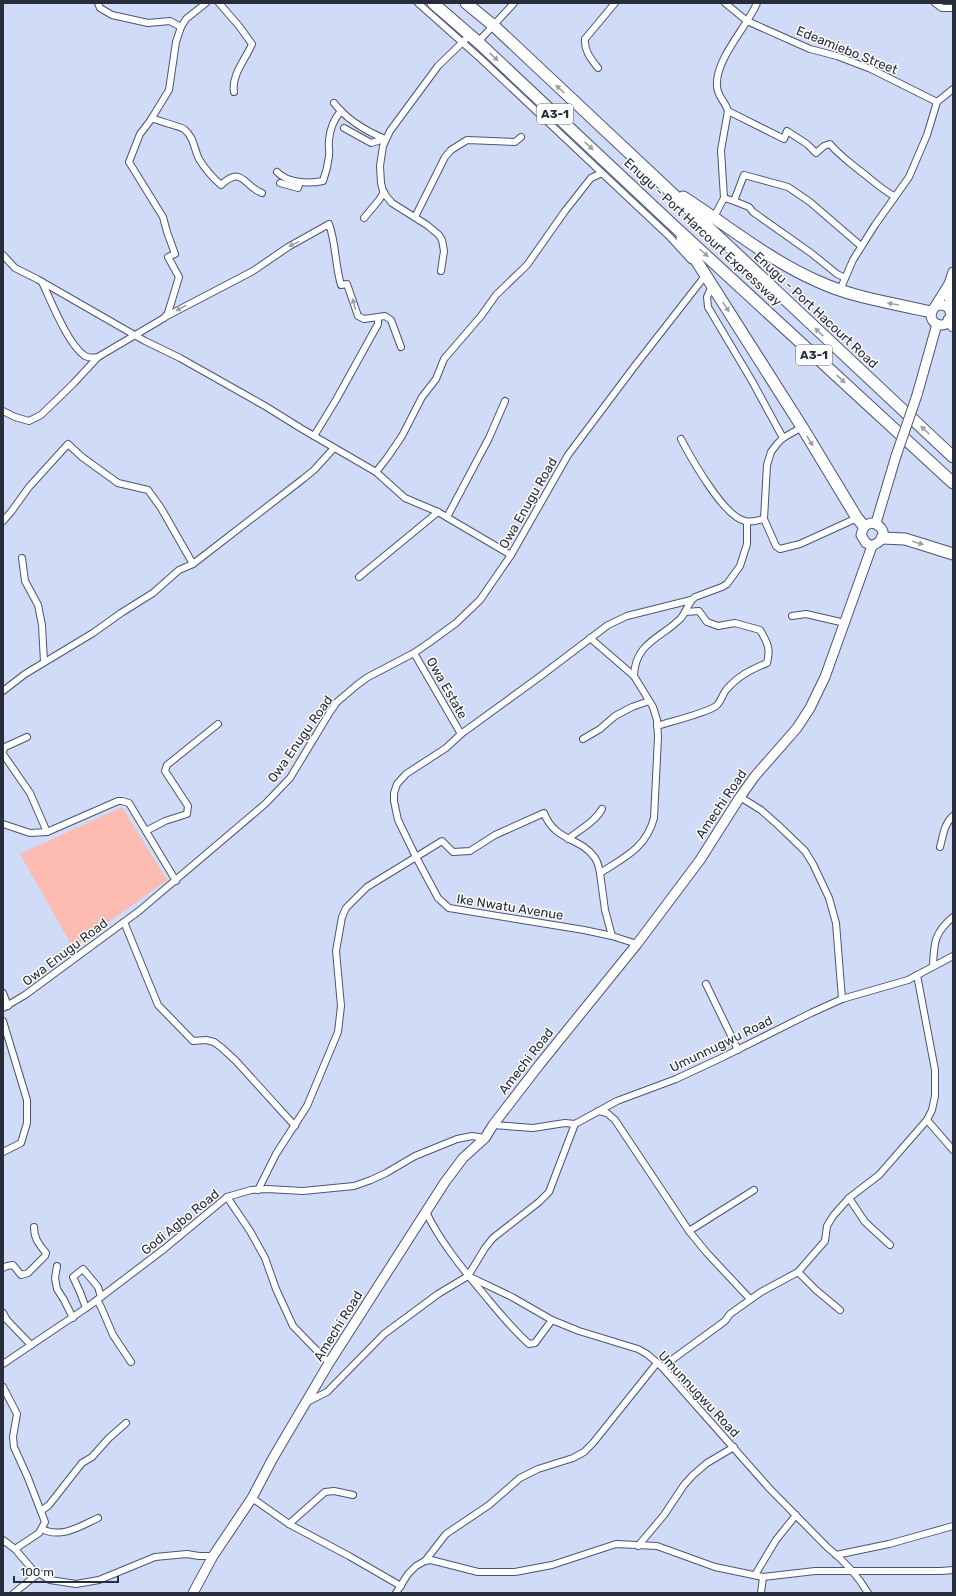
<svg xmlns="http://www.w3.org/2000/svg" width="956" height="1596" font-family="Rubik,sans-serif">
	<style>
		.green { fill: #fdbcb1 }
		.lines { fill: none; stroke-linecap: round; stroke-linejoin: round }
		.minor-casing { stroke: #4a5574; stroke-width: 8 }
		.secondary-casing { stroke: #4a5574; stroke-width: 11 }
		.trunk-casing { stroke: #4a5574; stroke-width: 13 }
		.minor { stroke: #fff; stroke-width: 6 }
		.secondary { stroke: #fff; stroke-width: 9 }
		.trunk { stroke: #fff; stroke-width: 11 }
		.secondary-bridge-casing { stroke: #4a5574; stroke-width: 11; stroke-linecap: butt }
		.secondary-bridge { stroke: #fff; stroke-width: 9 }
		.oneway { fill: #9ea0a6 }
		.labels { text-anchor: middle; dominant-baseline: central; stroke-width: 3; stroke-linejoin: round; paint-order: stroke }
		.shield { fill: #fdfdfd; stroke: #676b74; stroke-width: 1 }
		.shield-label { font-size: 12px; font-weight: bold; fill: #272d3a }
		.street-label { font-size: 13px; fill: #272d3a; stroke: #fdfdfd }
	</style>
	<rect width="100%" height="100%" fill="#d0dbf8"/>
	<polygon class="green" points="122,807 167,880 73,948 20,854"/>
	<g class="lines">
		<defs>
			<g id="minor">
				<polyline points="98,3 100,8 112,15 148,23 170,21 181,27"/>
				<path d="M219,3L239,26L252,44C246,59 231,75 234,92"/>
				<polyline points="418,3 481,59 619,189 669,236 691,260"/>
				<polyline points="725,3 747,21 810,49 837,56 871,69 937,102"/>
				<polyline points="935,3 942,8 953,8"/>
				<polyline points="478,42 514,3"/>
				<path d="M598,68C591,59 584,51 585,39L615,3"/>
				<path d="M334,103C347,120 366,131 385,139"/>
				<path d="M728,111L784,139L787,131L807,144L816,153L824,146L830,144C838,154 848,161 859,170C871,179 881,189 894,196"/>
				<path d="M152,118C158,121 181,127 184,129C194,137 194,149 199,159C205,169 212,177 221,185C243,165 243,186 262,193"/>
				<polyline points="344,128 371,143 385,139"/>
				<path d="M277,172C288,183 308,184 323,181C326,173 328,165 329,156C330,151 328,146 329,140C330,129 333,120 341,111"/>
				<polyline points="280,183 298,188 300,182"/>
				<polyline points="724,198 734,201 744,175 788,187 810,202 861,246"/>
				<polyline points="734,201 749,207 753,212 811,253 837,274 845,278"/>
				<polyline points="415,217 445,157 451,150 467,140 515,142 521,137"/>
				<path d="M714,217L724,198L721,150L728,111C725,101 717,96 717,86C715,59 747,27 757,3"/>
				<polyline points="364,218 379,200 384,192"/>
				<polyline points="3,255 15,268 37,279 145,341 180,358 265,406 302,429 376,472 405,498 438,512 511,555"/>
				<polyline points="441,271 444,251 442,240 439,235 427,225 392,203 387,197 383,191 381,183 380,166 383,146 390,131 438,66 470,35"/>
				<path d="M42,282C51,301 68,345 85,356C89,358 93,358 98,357"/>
				<polyline points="712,286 707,297 708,307 752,381 783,438"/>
				<polyline points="840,290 853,260 875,225 909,177 927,135 937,102 953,89"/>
				<path d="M165,317L253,271L288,247L329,224C336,243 335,265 341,285L347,284L358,316L364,319L378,317V324L336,400L314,436"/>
				<polyline points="378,317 385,316 391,320 401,347"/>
				<polyline points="3,411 15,417 29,421 41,415 73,384 98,357 164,318 168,313 179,277 168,257 175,254 167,232 163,217 129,162 140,134 150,121 169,90 176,42 181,27 186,19 206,3"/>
				<polyline points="802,427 783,438 777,444 771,452 767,465 764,519 776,546 780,549 800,544 857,518"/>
				<path d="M681,439C691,458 724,517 745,521C751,523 758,520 764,519"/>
				<polyline points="376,472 387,458 402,436 422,397 436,379 444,359 481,316 496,295 527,265 565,211 591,178 602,173"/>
				<polyline points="447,517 489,438 505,401"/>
				<polyline points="3,521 11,512 29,487 68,444 82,457 118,483 148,490 161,508 193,564"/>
				<polyline points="22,558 25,581 38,605 42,625 44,662"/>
				<polyline points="359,577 438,512"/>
				<polyline points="792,616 806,614 845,623"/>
				<path d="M590,638L634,676L653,707L657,720L658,737L654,818C646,848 625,857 600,873L605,910L612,936"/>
				<polyline points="414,653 461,734"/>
				<path d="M634,676C635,642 662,638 681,618C687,611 688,602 695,597L722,587L727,584L740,566L747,544V522"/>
				<polyline points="3,691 25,674 93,633 121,613 153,593 179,570 193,564 303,479 314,470 334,448"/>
				<path d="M657,726C672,721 704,714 716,706C721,702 722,695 726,690C738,676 750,670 767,663C771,648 767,642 760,630L735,623L718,626L707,622L699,611L685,612"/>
				<polyline points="583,739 600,729 615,716 632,707 649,701"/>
				<polyline points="3,751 5,747 27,737"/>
				<polyline points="3,754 30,793 47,832"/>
				<polyline points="740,797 761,810 778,825 805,851 813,864 829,898 836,923 842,999"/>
				<polyline points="3,824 30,833 47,832 118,801 122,801 129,803 176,881"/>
				<polyline points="146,831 165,821 187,814 188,806 165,771 167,765 218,724"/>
				<path d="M568,839C579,830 595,822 602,809"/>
				<path d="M940,847C943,836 944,824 953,816"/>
				<path d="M600,873C599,868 598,862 595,858C581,837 555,842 544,813L495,835L470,851L453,852L442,841L416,857L398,820L394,801V793L397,784L406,774L446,748L461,734L538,678L608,625L627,616L691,600"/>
				<polyline points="124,922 158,1005 193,1041 206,1040 214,1042 222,1048 236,1061 295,1126"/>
				<path d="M933,966C934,943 934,933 953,917"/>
				<polyline points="706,984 738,1050"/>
				<polyline points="3,993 8,1006"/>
				<polyline points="3,1008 25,995 139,911 265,804 290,778 330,712 337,702 357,685 368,677 414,653 430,642 456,623 480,600 511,555 568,455 634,367 705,276 704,275"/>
				<polyline points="3,1021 27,1100 27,1123 21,1143 3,1152"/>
				<polyline points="598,1111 607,1113 615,1120 689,1231 707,1253 750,1299"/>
				<polyline points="927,1120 953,1150"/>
				<polyline points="493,1125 533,1128 565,1123 575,1124 617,1101 676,1079 721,1058 811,1013 842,999 908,980 953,956"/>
				<polyline points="258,1190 276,1154 307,1106 338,1032 341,1006 336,951 342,917 346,908 367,887 416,857 438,898 449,908 584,930 612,936 637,944"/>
				<polyline points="227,1197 250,1231 265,1258 276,1289 293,1326 329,1363"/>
				<polyline points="849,1198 865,1222 890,1245"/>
				<path d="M426,1212C440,1241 461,1267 482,1292C497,1310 511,1328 529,1344L535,1343L552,1320"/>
				<polyline points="689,1231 754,1190"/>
				<polyline points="57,1266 55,1278 57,1289 64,1300 73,1318"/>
				<path d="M3,1268L7,1266L13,1265L21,1275L28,1273L45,1256L46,1253C39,1244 34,1239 34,1227"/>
				<polyline points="798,1272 816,1290 840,1310"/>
				<path d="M468,1276L512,1297L552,1320L579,1331L638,1349L647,1354L662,1367L769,1488L827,1547C842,1559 858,1576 868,1593"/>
				<polyline points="97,1300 101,1307 113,1335 131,1362"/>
				<polyline points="86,1308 80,1292 73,1277 83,1269 98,1287 101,1297"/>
				<polyline points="3,1313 7,1320 31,1345"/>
				<polyline points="3,1364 89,1306 164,1249 227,1197 251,1190 267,1189 303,1191 354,1186 371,1180 386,1173 415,1156 457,1139 472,1136 485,1138"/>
				<polyline points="662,1367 725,1321 730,1314 761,1292 798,1272 825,1241 827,1226 833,1216 849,1198 879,1175 927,1120 932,1110 935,1096 935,1070 917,975"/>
				<polyline points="3,1387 17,1414 13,1437 14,1447 28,1478 45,1522 39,1533 15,1549"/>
				<polyline points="307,1402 327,1392 384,1334 438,1294 468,1276 485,1248 493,1238 539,1202 549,1192 575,1124"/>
				<polyline points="252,1498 289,1524 349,1556 401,1586"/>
				<polyline points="41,1511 49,1505 82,1463 92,1457 109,1438 126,1423"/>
				<polyline points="289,1524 325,1492 334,1491 353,1495"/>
				<path d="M42,1529C61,1539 81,1526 98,1518"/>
				<polyline points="3,1540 15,1549 32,1569 50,1580 76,1584 99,1580 155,1557 187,1554 199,1556 213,1556"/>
				<polyline points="638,1546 664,1515 684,1485 693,1475 707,1463 734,1447"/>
				<polyline points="836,1555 889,1544 953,1526"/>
				<polyline points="425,1561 431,1560 478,1572 515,1572 552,1565 616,1544 657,1546 715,1567 763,1577 815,1571 941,1571 953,1570"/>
				<polyline points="755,1575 776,1540 796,1515"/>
				<polyline points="14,1593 39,1573"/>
				<polyline points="396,1593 408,1574 416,1566 425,1561 446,1534 489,1505 520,1478 538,1469 573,1458 584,1452 593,1443 657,1363"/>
				<polyline points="761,1593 763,1577"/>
			</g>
			<g id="secondary">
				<polyline points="949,284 950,312"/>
				<circle cx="941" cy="315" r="10"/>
				<polyline points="934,308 949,284 953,272"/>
				<polyline points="917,395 937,324"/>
				<path d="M871,523C880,524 887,532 881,540C878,543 875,544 872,546L866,543L861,535L864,526Z"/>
				<polyline points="876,523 896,456"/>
				<polyline points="193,1593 213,1556 252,1498 273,1458 329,1363 445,1182 463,1158 485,1138 493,1125 540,1064 637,944 700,860 740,797 755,776 797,728 810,708 825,677 872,546"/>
			</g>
			<g id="trunk">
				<polyline points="433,3 478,42 675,227 953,483"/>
				<polyline points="466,3 494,26 953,457"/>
				<path d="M683,197C727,225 769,260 817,281C853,298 893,303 931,312"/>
				<polyline points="682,238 802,427 857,518 864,526"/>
				<polyline points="949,320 953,326"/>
				<polyline points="882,538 905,539 953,554"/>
			</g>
		</defs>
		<use href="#minor" class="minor-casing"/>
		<use href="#secondary" class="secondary-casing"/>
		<use href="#trunk" class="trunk-casing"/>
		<use href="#minor" class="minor"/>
		<use href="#secondary" class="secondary"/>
		<use href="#trunk" class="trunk"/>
		<defs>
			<polyline id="secondary-bridge" points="896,456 917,395"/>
		</defs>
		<use href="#secondary-bridge" class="secondary-bridge-casing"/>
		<use href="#secondary-bridge" class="secondary-bridge"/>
	</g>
	<defs><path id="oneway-solid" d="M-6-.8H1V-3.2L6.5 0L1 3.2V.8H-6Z"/></defs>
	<g class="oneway">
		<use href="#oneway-solid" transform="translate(494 57) rotate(43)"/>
		<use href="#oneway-solid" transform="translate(560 89) rotate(-137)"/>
		<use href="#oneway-solid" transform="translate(589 146) rotate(43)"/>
		<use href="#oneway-solid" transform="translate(294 244) rotate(154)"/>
		<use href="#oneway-solid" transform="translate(704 253) rotate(42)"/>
		<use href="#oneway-solid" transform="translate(354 304) rotate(-106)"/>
		<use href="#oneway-solid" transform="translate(893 304) rotate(-170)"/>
		<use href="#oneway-solid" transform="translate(726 307) rotate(57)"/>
		<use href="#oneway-solid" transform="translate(181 308) rotate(151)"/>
		<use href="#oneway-solid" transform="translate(819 332) rotate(-137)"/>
		<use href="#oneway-solid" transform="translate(841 379) rotate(43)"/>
		<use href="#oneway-solid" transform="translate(925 430) rotate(-137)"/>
		<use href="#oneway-solid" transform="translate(810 441) rotate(59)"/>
		<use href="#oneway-solid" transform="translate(918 543) rotate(16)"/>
	</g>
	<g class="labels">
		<g class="shield">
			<rect x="537" y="104" width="36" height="20" rx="3"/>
			<rect x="796" y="345" width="36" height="20" rx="3"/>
		</g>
		<g class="shield-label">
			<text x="555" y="114">A3-1</text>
			<text x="814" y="355">A3-1</text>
		</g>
		<g class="street-label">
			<text transform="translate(847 50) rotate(22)">Edeamiebo Street</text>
			<text transform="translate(703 232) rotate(43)">Enugu - Port Harcourt Expressway</text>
			<text transform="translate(816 310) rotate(43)">Enugu - Port Hacourt Road</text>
			<text transform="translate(528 503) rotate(-60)">Owa Enugu Road</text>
			<text transform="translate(447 688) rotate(60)">Owa Estate</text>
			<text transform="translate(300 739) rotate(-55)">Owa Enugu Road</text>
			<text transform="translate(721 804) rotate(-56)">Amechi Road</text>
			<text transform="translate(510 907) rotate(9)">Ike Nwatu Avenue</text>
			<text transform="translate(65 952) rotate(-37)">Owa Enugu Road</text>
			<text transform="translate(721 1044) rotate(-26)">Umunnugwu Road</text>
			<text transform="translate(526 1061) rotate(-52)">Amechi Road</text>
			<text transform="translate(180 1222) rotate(-39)">Godi Agbo Road</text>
			<text transform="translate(338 1326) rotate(-58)">Amechi Road</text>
			<text transform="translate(699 1394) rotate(47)">Umunnugwu Road</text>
		</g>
	</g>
	<rect width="956" height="1596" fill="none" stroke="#272d3a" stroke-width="8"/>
	<path d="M14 1576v6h104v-6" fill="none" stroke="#272d3a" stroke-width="2"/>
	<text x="20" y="1576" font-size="12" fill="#272d3a" stroke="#fdfdfd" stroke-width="3" paint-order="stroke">100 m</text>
</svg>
